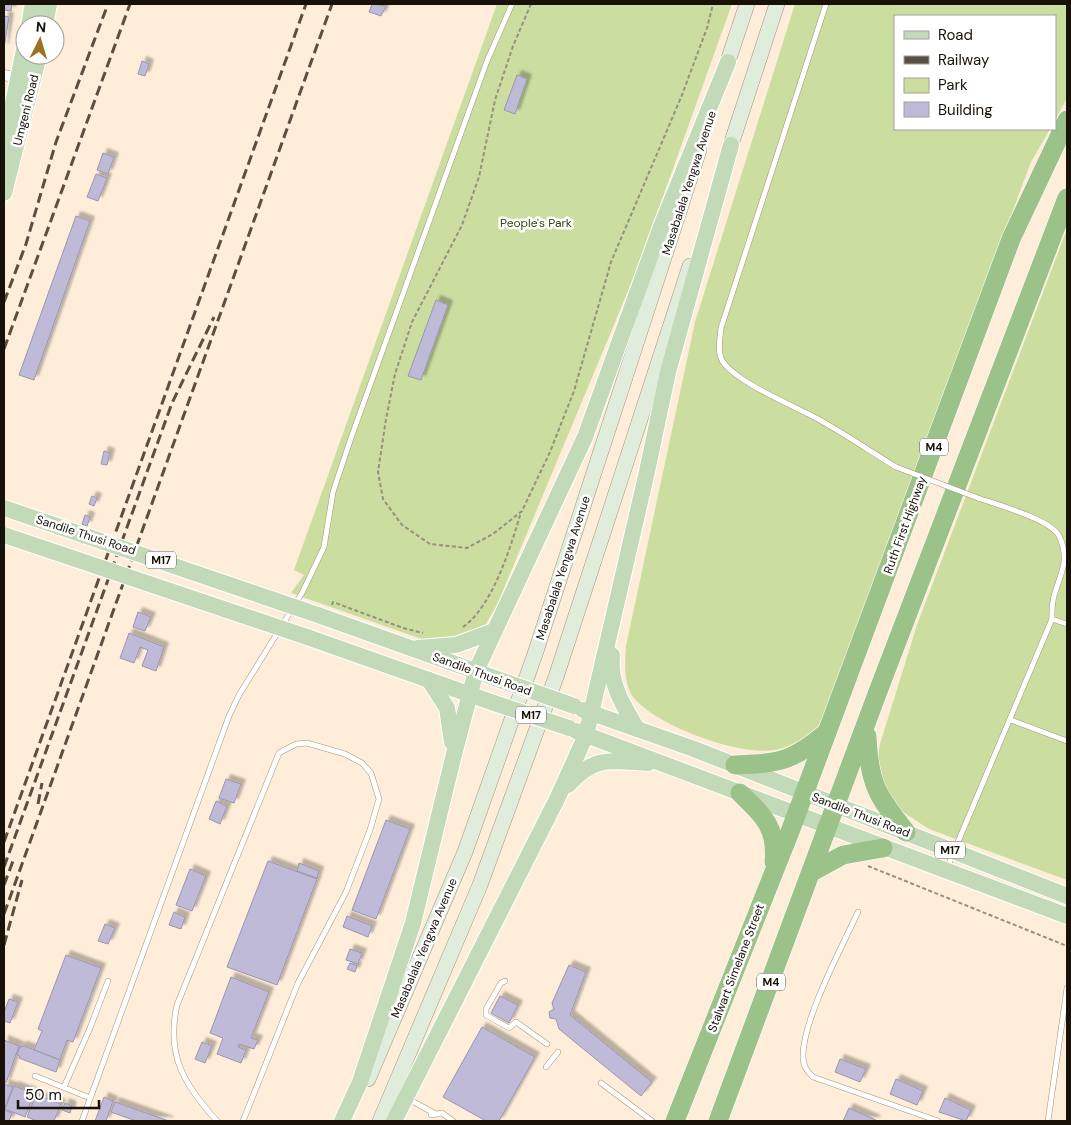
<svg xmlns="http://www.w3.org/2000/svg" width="1071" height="1125" font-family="'DM Sans',sans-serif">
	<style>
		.green { fill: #cbde9f }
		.building { fill: #bfbad8; stroke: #9a95b1; filter: url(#shadow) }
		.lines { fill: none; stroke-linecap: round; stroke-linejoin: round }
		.lane-casing { stroke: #a7937a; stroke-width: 6 }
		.street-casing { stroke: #a7937a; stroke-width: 11 }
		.secondary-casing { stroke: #a7937a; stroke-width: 16 }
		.primary-casing { stroke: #fff; stroke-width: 18 }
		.highway-casing { stroke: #fff; stroke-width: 20 }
		.path { stroke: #9a8e7e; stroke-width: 2; stroke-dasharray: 4 2.5; stroke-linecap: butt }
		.lane { stroke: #fff; stroke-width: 5 }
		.street { stroke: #fff; stroke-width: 10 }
		.secondary { stroke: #e1eddc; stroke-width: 15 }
		.primary { stroke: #c3dab8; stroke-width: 16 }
		.highway { stroke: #9bc289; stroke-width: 19 }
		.rail { stroke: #594f43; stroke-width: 3; stroke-dasharray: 10 5; stroke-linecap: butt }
		.lane-bridge-casing { stroke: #a7937a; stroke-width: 6; stroke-linecap: butt }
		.primary-bridge-casing { stroke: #fff; stroke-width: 18; stroke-linecap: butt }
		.lane-bridge { stroke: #fff; stroke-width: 5 }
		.primary-bridge { stroke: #c3dab8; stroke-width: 16 }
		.labels { text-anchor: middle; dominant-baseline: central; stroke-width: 5; stroke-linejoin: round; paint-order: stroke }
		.shield { fill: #fff; stroke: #5d5852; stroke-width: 1 }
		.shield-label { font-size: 11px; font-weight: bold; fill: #181108 }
		.street-label { font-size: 12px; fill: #181108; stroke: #fff }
		.park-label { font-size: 12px; fill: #364212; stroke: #fff }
	</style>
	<defs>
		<filter id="shadow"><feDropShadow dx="4.5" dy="-4.5" stdDeviation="1" flood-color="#0004"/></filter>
	</defs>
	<rect width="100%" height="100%" fill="#feedd8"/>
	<g class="green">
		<polygon points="497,4 732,4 636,272 497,605 483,629 458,639 430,642 291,593 304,575 294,570"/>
		<path d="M795,4H1067V98L1055,120V16H895V129H1050L1031,162L820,724C808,735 791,748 774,750C739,756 657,726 634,698C623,684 625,663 626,646L695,322Z"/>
		<polygon points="1067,229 1067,880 929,829 906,814 890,801 882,788 877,760 880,744 917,625"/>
	</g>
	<g class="building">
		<polygon points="4,4 12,4 11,11 4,10"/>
		<polygon points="372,4 386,6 381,16 369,12"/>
		<polygon points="4,16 9,17 4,48"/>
		<polygon points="142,61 149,64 145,76 138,74"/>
		<polygon points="517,75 527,79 515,114 504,110"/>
		<polygon points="103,153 114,157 108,174 97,170"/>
		<polygon points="96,174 107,178 98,201 87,197"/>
		<polygon points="76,216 90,221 34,380 19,375"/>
		<polygon points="436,300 448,305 421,380 408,376"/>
		<polygon points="104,451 110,453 107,465 101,464"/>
		<polygon points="92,496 97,498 94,506 89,504"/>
		<polygon points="85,515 90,517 87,526 82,524"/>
		<polygon points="138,612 151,617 145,631 133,627"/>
		<polygon points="129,633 164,647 156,671 142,666 148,650 140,647 134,663 120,658"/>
		<polygon points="226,779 241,784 234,803 219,798"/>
		<polygon points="216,801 227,806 220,824 209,819"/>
		<polygon points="386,820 410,829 376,919 352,910"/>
		<polygon points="268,861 317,879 277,985 227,967"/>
		<polygon points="299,863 319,871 317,878 297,871"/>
		<polygon points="190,869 206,876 192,911 176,905"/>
		<polygon points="174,912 185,917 181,929 169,925"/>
		<polygon points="347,916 372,926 368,937 343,927"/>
		<polygon points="105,924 115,928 108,944 98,941"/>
		<polygon points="350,949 362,953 358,964 346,960"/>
		<polygon points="66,955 101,968 73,1042 67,1040 60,1060 34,1050 42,1031 38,1029"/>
		<polygon points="350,963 357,966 355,972 347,969"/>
		<polygon points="569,965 586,972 570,1015 652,1082 641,1096 559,1029 556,1019 550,1018 549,1012 554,1009 552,1003"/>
		<polygon points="231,977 269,992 251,1038 258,1040 254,1049 239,1044 238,1047 246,1050 241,1063 217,1054 223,1038 210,1033"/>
		<polygon points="500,996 518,1005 509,1023 491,1013"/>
		<polygon points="9,999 18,1002 10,1023 4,1021 4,1012"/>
		<polygon points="482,1027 535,1057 499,1121 486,1121 443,1097"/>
		<polygon points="4,1040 19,1046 6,1083 4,1082"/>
		<polygon points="202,1042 212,1046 205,1063 195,1059"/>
		<polygon points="24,1046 60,1060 56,1072 19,1058 20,1056 17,1055 20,1047"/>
		<polygon points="840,1059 866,1069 860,1082 835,1072"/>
		<polygon points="896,1079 923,1091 917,1105 890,1094"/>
		<polygon points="4,1084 13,1087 4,1110"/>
		<polygon points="14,1086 34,1093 25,1117 5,1109"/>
		<polygon points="36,1095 61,1104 54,1121 37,1121 27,1117"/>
		<polygon points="104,1097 113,1101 106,1121 95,1121"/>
		<polygon points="945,1098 971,1110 966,1121 939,1112"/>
		<polygon points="115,1102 169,1121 136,1121 111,1112"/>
		<polygon points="65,1103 72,1106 70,1113 62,1110"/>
		<polygon points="849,1108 876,1120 875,1121 843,1121"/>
		<polygon points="4,1110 12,1113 9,1121 4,1121"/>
	</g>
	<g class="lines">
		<defs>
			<g id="lane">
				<path d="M826,4L721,328C720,339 717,353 723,362C738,383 794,406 818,419C845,434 870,451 896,467"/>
				<path d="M978,498C998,505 1046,518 1058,534C1063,542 1065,554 1064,563C1059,587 1051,592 1052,619"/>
				<polyline points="1011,720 1067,741"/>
				<polyline points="947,868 1052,619 1067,624"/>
				<path d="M858,912C842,947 802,1021 803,1057C803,1066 807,1071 813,1077L938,1121"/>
				<polyline points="505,981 501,983 486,1009 486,1015 509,1028 516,1022 547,1044"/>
				<polyline points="546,1067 558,1052"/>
				<polyline points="35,1076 90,1098"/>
				<polyline points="601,1083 652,1121"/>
				<polyline points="64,1087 90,1028 108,981"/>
				<polyline points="408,1099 434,1113"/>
				<polyline points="431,1115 442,1113 453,1121"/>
				<polyline points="82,1121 229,716 239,695 302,593 324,547 333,492 351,438 487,61 512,4"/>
				<path d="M217,1121C184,1085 166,1055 177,1005L279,753L296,744L307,743L345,754L362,763L371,773L379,799L370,830L346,892L298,983L243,1121"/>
				<polyline points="1048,1121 1067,988"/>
			</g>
			<polyline id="street" points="4,75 23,79"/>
			<g id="secondary">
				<polyline points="724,73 747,4"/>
				<polyline points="727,157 777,4"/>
				<polyline points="368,1079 465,852 535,654 699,150"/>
				<polyline points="380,1121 480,885 556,677 690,266"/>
			</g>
			<g id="primary">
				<polyline points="29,25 33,4"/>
				<polyline points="45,25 49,4"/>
				<polyline points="4,148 25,45"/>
				<polyline points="4,193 39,55"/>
				<polyline points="318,615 503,681"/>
				<polyline points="307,637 494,703"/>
				<polyline points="418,648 456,645 494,631"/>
				<path d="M612,655C609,684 623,705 637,729"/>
				<polyline points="429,680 447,708 452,742"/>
				<polyline points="583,710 694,749 1067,896"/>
				<polyline points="576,731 1067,916"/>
				<path d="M568,785C595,755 610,761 648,763"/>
				<polyline points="342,1121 360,1082 413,923 452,762 476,671 585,437 662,224 728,62"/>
				<polyline points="394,1121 558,797 586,735 646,476 668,372 731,145"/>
			</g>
			<g id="highway">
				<path d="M867,736C869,783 877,796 906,832"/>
				<path d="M735,765C780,763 792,762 827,732"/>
				<path d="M740,793C763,815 777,827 774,862"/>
				<polyline points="812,872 843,855 883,848"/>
				<polyline points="675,1121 791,829 1011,239 1067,120"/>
				<polyline points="718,1121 877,694 1067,198"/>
			</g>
		</defs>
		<use href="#lane" class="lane-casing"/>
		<use href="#street" class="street-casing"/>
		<use href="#secondary" class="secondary-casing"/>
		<use href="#primary" class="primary-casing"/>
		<use href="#highway" class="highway-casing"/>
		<g class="path">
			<polyline points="531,4 513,46 495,100 479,177 462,225 412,322 395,374 386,419 378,472 383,499 402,525 430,544 467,548 493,534 522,511 550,452 574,391 611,262 682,95 707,28 713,4"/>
			<polyline points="332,605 333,602 403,628 423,633"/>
			<path d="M463,627C493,606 511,546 521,512"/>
			<polyline points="868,866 1067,946"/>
		</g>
		<use href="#lane" class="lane"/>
		<use href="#street" class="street"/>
		<use href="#secondary" class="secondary"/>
		<use href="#primary" class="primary"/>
		<use href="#highway" class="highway"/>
		<g class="rail">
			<polyline points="4,302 26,244 56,142 108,4"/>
			<polyline points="4,349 130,4"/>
			<polyline points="38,804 42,783"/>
			<polyline points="4,842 306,4"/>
			<polyline points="4,867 172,403 214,317"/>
			<polyline points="4,885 13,861"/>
			<polyline points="4,914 332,4"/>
			<polyline points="4,945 22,880"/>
		</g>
		<defs>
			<polyline id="lane-bridge" points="896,467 978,498"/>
			<g id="primary-bridge">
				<polyline points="4,508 318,615"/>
				<polyline points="4,535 307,637"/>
				<polyline points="503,681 574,706"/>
				<polyline points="494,703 569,728"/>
			</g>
		</defs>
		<use href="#lane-bridge" class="lane-bridge-casing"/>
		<use href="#primary-bridge" class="primary-bridge-casing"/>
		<use href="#lane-bridge" class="lane-bridge"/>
		<use href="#primary-bridge" class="primary-bridge"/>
	</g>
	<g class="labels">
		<g class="shield">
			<rect x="920" y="438.5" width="28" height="17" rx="4"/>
			<rect x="146" y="551.5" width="30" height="17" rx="4"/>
			<rect x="516" y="706.5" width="30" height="17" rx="4"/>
			<rect x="935" y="841.5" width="30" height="17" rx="4"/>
			<rect x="757" y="973.5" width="28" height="17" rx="4"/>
		</g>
		<g class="shield-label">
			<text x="934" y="447">M4</text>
			<text x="161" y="560">M17</text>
			<text x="531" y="715">M17</text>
			<text x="950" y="850">M17</text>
			<text x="771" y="982">M4</text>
		</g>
		<g class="street-label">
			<text transform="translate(26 110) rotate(-76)">Umgeni Road</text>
			<text transform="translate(689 183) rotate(-72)">Masabalala Yengwa Avenue</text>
			<text transform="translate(905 525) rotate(-70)">Ruth First Highway</text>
			<text transform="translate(86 535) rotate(18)">Sandile Thusi Road</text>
			<text transform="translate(563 568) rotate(-72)">Masabalala Yengwa Avenue</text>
			<text transform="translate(482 674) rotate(20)">Sandile Thusi Road</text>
			<text transform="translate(861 815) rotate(21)">Sandile Thusi Road</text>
			<text transform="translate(424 948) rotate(-67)">Masabalala Yengwa Avenue</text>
			<text transform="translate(736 968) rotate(-69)">Stalwart Simelane Street</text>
		</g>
		<g class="park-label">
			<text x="536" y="223">People's Park</text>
		</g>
	</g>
	<rect width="1071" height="1125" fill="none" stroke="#181108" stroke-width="10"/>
	<rect x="894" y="15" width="162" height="115" fill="#ffffff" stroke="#a3a09c"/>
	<rect x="904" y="31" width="25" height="8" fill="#c3dab8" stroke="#a3a09c"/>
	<text x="938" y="40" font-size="15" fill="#181108">Road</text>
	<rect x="904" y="56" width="25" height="8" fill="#594f43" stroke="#a3a09c"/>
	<text x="938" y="65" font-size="15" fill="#181108">Railway</text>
	<rect x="904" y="78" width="25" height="15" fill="#cbde9f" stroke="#a3a09c"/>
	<text x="938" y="90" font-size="15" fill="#181108">Park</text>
	<rect x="904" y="102" width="25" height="15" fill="#bfbad8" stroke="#a3a09c"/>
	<text x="938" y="115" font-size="15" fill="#181108">Building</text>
	<g transform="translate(40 40) rotate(5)"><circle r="24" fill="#ffffff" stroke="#a3a09c"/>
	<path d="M0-4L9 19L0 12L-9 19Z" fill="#9e7223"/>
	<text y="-8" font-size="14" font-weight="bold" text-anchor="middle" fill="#181108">N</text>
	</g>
	<path d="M18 1100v8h81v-8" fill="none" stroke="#181108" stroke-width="2.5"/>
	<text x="25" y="1100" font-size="15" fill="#181108" stroke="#ffffff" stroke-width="4" paint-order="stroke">50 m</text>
</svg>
